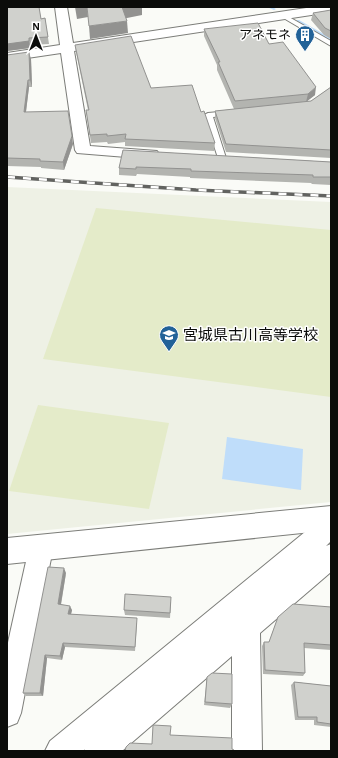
<svg xmlns="http://www.w3.org/2000/svg" width="338" height="758" font-family="'Alegreya Sans','Noto Sans JP',sans-serif">
	<style>
		.built { fill: #eef1e5 }
		.green { fill: #e4ebc9 }
		.water { fill: #bfddfa }
		.lines { fill: none; stroke-linecap: round; stroke-linejoin: round }
		.stream { fill: #bfddfa; fill-rule: evenodd }
		.lane-casing { stroke: #7c7d79; stroke-width: 2 }
		.street-casing { stroke: #7c7d79; stroke-width: 2 }
		.secondary-casing { stroke: #7c7d79; stroke-width: 2 }
		.lane { fill: #fff; fill-rule: evenodd }
		.street { fill: #fff; fill-rule: evenodd }
		.secondary { fill: #fff; fill-rule: evenodd }
		.rail-casing { stroke: #626360; stroke-width: 3.5 }
		.rail { stroke: #fff; stroke-width: 2.5; stroke-dasharray: 8; stroke-linecap: butt }
		.wall { fill: #b3b4b0 }
		.shaded-wall { fill: #929290 }
		.building { fill: #d0d1cd; stroke: #929290 }
		.labels { text-anchor: middle; dominant-baseline: central; stroke-width: 3; stroke-linejoin: round; paint-order: stroke }
		.far-poi-label { font-size: 13px; fill: #0b0c0a; stroke: #fff; text-anchor: end }
		.poi-label { font-size: 15px; fill: #0b0c0a; stroke: #fff; text-anchor: start }
	</style>
	<rect width="100%" height="100%" fill="#fafbf7"/>
	<polygon class="built" points="7,187 331,202 331,502 7,534"/>
	<g class="green">
		<polygon points="96,208 331,230 331,397 43,359"/>
		<polygon points="38,405 169,423 149,509 9,491"/>
	</g>
	<polygon class="water" points="227,437 303,449 301,490 222,479"/>
	<g class="lines">
		<g class="stream">
			<polygon points="267,7 272,7 276,9 274,10"/>
			<polygon points="297,20 299,20 331,38 331,41 297,22"/>
		</g>
		<defs>
			<g id="lane">
				<polygon points="282,13 331,41 331,46 280,16 280,14"/>
				<polygon points="230,111 233,111 233,115 213,117 226,158 222,161 218,158 204,115 208,113"/>
			</g>
			<g id="street">
				<polygon points="55,7 67,7 73,43 313,7 331,7 331,12 74,51 90,146 157,151 159,154 157,157 151,159 77,153 75,150 61,53 7,61 7,53 60,45"/>
				<polygon points="331,515 331,541 326,546 331,544 331,572 260,633 262,751 232,751 232,656 122,751 84,751 85,749 83,751 45,751 50,741 322,518"/>
				<polygon points="41,536 50,540 53,548 21,713 17,723 7,727 7,647 29,548 32,540"/>
			</g>
			<polygon id="secondary" points="331,506 331,530 7,564 7,538"/>
		</defs>
		<use href="#lane" class="lane-casing"/>
		<use href="#street" class="street-casing"/>
		<use href="#secondary" class="secondary-casing"/>
		<use href="#lane" class="lane"/>
		<use href="#street" class="street"/>
		<use href="#secondary" class="secondary"/>
		<defs>
			<polyline id="rail" points="7,177 196,190 331,196"/>
		</defs>
		<use href="#rail" class="rail-casing"/>
		<use href="#rail" class="rail"/>
	</g>
	<g class="wall">
		<polygon points="7,7 41,19 45,18 49,44 30,45 30,48 7,51"/>
		<polygon points="331,10 331,39 324,35 311,20 313,13"/>
		<polygon points="204,29 269,44 315,95 307,101 311,101 331,87 331,158 226,152 215,118 215,111 234,109 217,70 217,65 204,36"/>
		<polygon points="75,45 151,88 201,112 215,143 214,151 125,146 125,142 108,144 107,142 91,143 86,110 88,110 76,52"/>
		<polygon points="7,55 31,59 32,87 29,87 26,112 73,144 64,170 41,168 41,167 7,166"/>
		<polygon points="123,150 331,162 331,185 312,184 311,183 190,178 190,177 137,174 136,176 119,175 119,168"/>
		<polygon points="66,573 61,605 72,610 71,614 137,623 135,651 65,647 62,660 47,658 43,696 26,696 23,693"/>
		<polygon points="171,602 170,618 125,615 124,610"/>
		<polygon points="331,607 331,650 304,648 305,673 303,676 263,674 262,646 264,642 269,642 278,617"/>
		<polygon points="207,677 232,704 230,708 204,705"/>
		<polygon points="294,682 331,686 331,727 314,725 314,720 295,720 291,685"/>
	</g>
	<g class="shaded-wall">
		<polygon points="75,7 87,7 88,17 77,19"/>
		<polygon points="122,7 142,7 142,15 122,19"/>
		<polygon points="127,21 128,33 90,39 89,26"/>
		<polygon points="29,38 30,48 7,51 7,44"/>
		<polygon points="29,52 31,59 32,87 30,80"/>
		<polygon points="28,80 29,87 25,119 24,112"/>
		<polygon points="316,87 315,95 306,102 308,94"/>
		<polygon points="72,136 73,144 64,170 63,162"/>
		<polygon points="64,568 66,573 60,609 58,604"/>
		<polygon points="70,606 72,610 70,618 68,614"/>
		<polygon points="63,643 65,647 62,660 60,656"/>
		<polygon points="45,655 47,658 43,696 40,693"/>
	</g>
	<g class="building">
		<polygon points="7,7 39,7 41,19 45,18 48,37 29,38 29,41 7,44"/>
		<polygon points="87,7 122,7 127,21 89,26"/>
		<polygon points="331,10 331,31 325,28 313,13"/>
		<polygon points="258,23 269,44 283,42 316,87 308,94 235,101 218,62 220,62 204,29"/>
		<polygon points="131,36 151,88 192,85 201,112 204,111 215,143 125,139 126,134 107,136 107,134 90,135 86,110 89,110 75,45"/>
		<polygon points="29,52 30,80 28,80 24,112 68,111 72,136 63,162 40,161 40,159 7,158 7,55"/>
		<polygon points="331,87 331,150 226,144 215,111 311,101"/>
		<polygon points="123,150 331,162 331,177 313,177 313,175 191,171 191,169 136,167 136,169 119,168"/>
		<polygon points="48,567 64,568 58,604 70,606 68,614 137,618 135,647 63,643 60,656 45,655 40,693 23,693"/>
		<polygon points="125,594 171,597 170,613 124,610"/>
		<polygon points="293,604 331,607 331,645 304,643 305,673 265,670 264,642 269,642 278,617"/>
		<polygon points="212,673 232,674 232,704 205,702 207,677"/>
		<polygon points="294,682 331,686 331,724 317,722 317,717 298,717"/>
		<polygon points="153,725 171,726 170,735 232,738 232,749 234,750 234,751 125,751 126,747 130,743 152,744"/>
	</g>
	<defs>
		<symbol id="building-pin" viewBox="-11 -11 22 30"><path d="M0 17L-7.5 6A9.5 9.5 0 1 1 7.5 6Z" fill="#226298" stroke="#fff"/><path d="M-4-6H4V6H1V3H-1V6H-4ZM-2.5-4.3h1.7v1.8h-1.7ZM.8-4.3h1.7v1.8H.8ZM-2.5-1h1.7V.8h-1.7ZM.8-1h1.7V.8H.8Z" fill="#fff"/></symbol>
		<symbol id="school-pin" viewBox="-11 -11 22 30"><path d="M0 17L-7.5 6A9.5 9.5 0 1 1 7.5 6Z" fill="#226298" stroke="#fff"/><path d="M0-5L7-2L0 1L-7-2ZM-4 1L0 2.5L4 1V4Q0 6-4 4Z" fill="#fff"/></symbol>
	</defs>
	<g fill-rule="evenodd">
		<use href="#building-pin" x="294" y="24" width="22" height="30"/>
		<use href="#school-pin" x="158" y="324" width="22" height="30"/>
	</g>
	<g class="labels">
		<g class="far-poi-label">
			<text x="291" y="35">アネモネ</text>
		</g>
		<g class="poi-label">
			<text x="183" y="335">宮城県古川高等学校</text>
		</g>
	</g>
	<rect width="338" height="758" fill="none" stroke="#0b0c0a" stroke-width="16"/>
	<g transform="translate(36 36)" stroke="#ffffff" stroke-width="3" paint-order="stroke">
	<path d="M0-3L7 15L0 10L-7 15Z" fill="#0b0c0a"/>
	<text y="-6" font-size="11" font-weight="bold" text-anchor="middle" fill="#0b0c0a">N</text>
	</g>
</svg>
